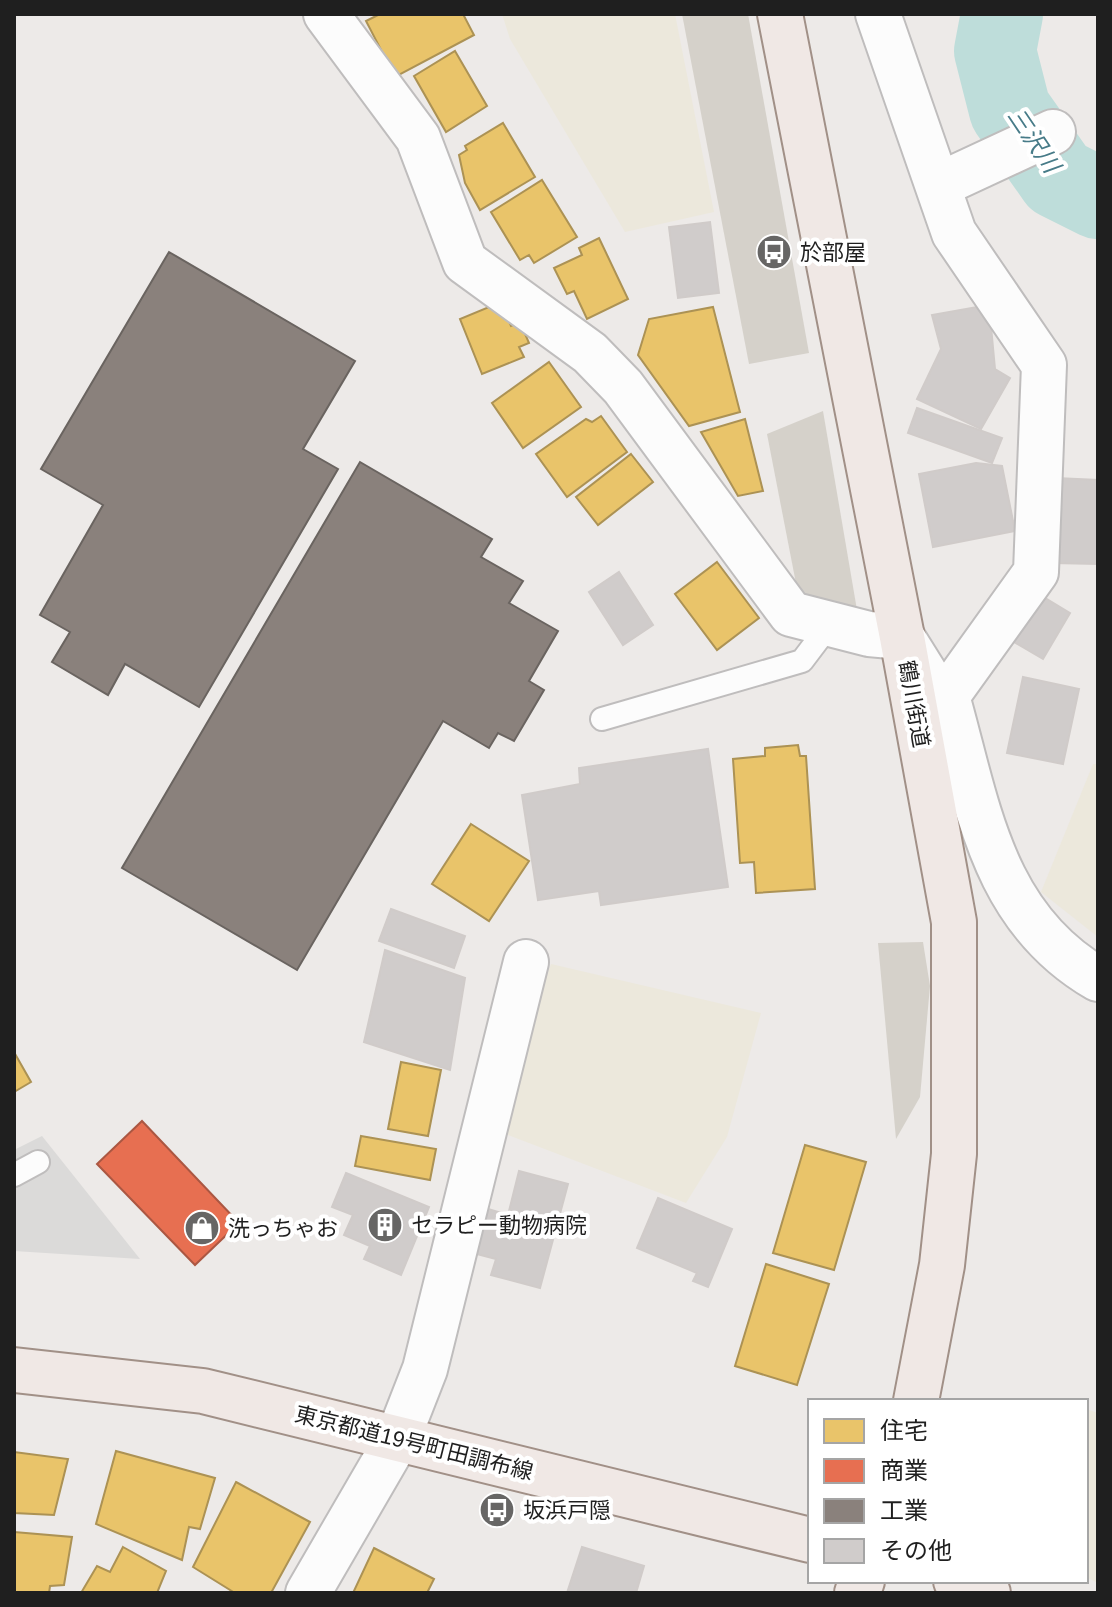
<svg xmlns="http://www.w3.org/2000/svg" width="1112" height="1607" font-family="Arial,'Noto Sans JP',sans-serif">
	<style>
		.religious { fill: #dbdad9 }
		.construction { fill: #d5d1ca }
		.farmland { fill: #ece8dc }
		.homes { fill: #e9c46a; stroke: #ac9254; stroke-width: 2 }
		.shops { fill: #e76f51; stroke: #ab5742; stroke-width: 2 }
		.industry { fill: #8a817c; stroke: #6a6460; stroke-width: 2 }
		.lines { fill: none; stroke-linecap: round; stroke-linejoin: round }
		.river { stroke: #beddda; stroke-width: 82 }
		.building { fill: #d0cccb; stroke: #d0cbc9; stroke-width: 2 }
		.lane-casing { stroke: #bfbdbd; stroke-width: 26 }
		.street-casing { stroke: #bfbdbd; stroke-width: 48 }
		.primary-casing { stroke: #a19087; stroke-width: 48 }
		.lane { stroke: #fcfcfc; stroke-width: 22 }
		.street { stroke: #fcfcfc; stroke-width: 44 }
		.primary { stroke: #f0e8e5; stroke-width: 44 }
		.labels { text-anchor: middle; dominant-baseline: central; stroke-width: 8; stroke-linejoin: round; paint-order: stroke }
		.poi-label { font-size: 22px; fill: #1f1f1f; stroke: #fff; text-anchor: start }
		.street-label { font-size: 22px; fill: #1f1f1f; stroke: #fff }
		.water-label { font-size: 24px; font-style: italic; fill: #477b88; stroke: #fff }
	</style>
	<rect width="100%" height="100%" fill="#edeae8"/>
	<polygon class="religious" points="42,1136 140,1259 14,1251 14,1150"/>
	<g class="construction">
		<polygon points="682,14 748,14 809,353 749,364"/>
		<polygon points="823,411 857,610 800,604 767,434"/>
		<polygon points="923,942 930,986 920,1097 896,1139 878,943"/>
	</g>
	<g class="farmland">
		<polygon points="502,14 675,14 714,212 625,232 510,39"/>
		<polygon points="1093,764 1098,764 1098,937 1041,892"/>
		<polygon points="551,964 761,1013 727,1137 686,1203 492,1129"/>
		<polygon points="1086,1409 1098,1413 1098,1583 1086,1577"/>
	</g>
	<g class="homes">
		<polygon points="380,14 463,14 474,35 395,77 366,21"/>
		<polygon points="455,51 487,106 446,132 414,76"/>
		<polygon points="503,123 535,177 480,210 465,183 459,155 467,150 465,146"/>
		<polygon points="542,180 577,237 534,263 529,255 520,260 491,212"/>
		<polygon points="599,238 628,299 587,319 574,291 567,294 554,268 582,255 579,248"/>
		<polygon points="501,302 511,326 520,322 529,343 519,347 524,357 482,374 460,319"/>
		<polygon points="713,307 740,412 689,426 638,355 649,319"/>
		<polygon points="549,362 581,407 523,448 492,403"/>
		<polygon points="601,416 627,452 567,497 536,454 586,419 592,422"/>
		<polygon points="745,419 763,491 738,496 701,432"/>
		<polygon points="631,454 653,482 598,525 576,497"/>
		<polygon points="717,562 759,618 717,650 675,594"/>
		<polygon points="798,745 800,756 806,756 815,889 756,893 754,862 740,863 733,759 765,756 765,748"/>
		<polygon points="471,824 529,861 489,921 432,884"/>
		<polygon points="14,1052 31,1082 14,1092"/>
		<polygon points="401,1062 441,1070 428,1136 388,1129"/>
		<polygon points="361,1136 436,1149 430,1180 355,1166"/>
		<polygon points="805,1145 866,1162 834,1270 773,1253"/>
		<polygon points="766,1264 829,1284 797,1385 735,1366"/>
		<polygon points="116,1451 215,1478 200,1529 189,1527 182,1560 96,1524"/>
		<polygon points="14,1452 68,1459 54,1515 14,1513"/>
		<polygon points="236,1482 310,1522 271,1593 235,1593 193,1567"/>
		<polygon points="14,1532 72,1537 64,1585 50,1586 49,1593 14,1593"/>
		<polygon points="123,1547 166,1571 157,1593 81,1593 97,1566 110,1572"/>
		<polygon points="374,1548 434,1579 427,1593 353,1593"/>
	</g>
	<polygon class="shops" points="142,1121 239,1223 195,1265 97,1164"/>
	<g class="industry">
		<polygon points="169,252 355,361 303,449 338,469 199,707 125,664 108,695 52,662 70,632 40,615 103,505 41,469"/>
		<polygon points="360,462 492,539 481,557 523,581 509,603 558,631 529,681 544,690 514,741 498,733 489,748 443,721 297,970 122,868"/>
	</g>
	<g class="lines">
		<polyline class="river" points="1002,14 995,51 1010,110 1058,178 1098,198"/>
	</g>
	<g class="building">
		<polygon points="710,222 719,293 678,298 669,227"/>
		<polygon points="989,305 995,369 1010,378 981,429 917,399 941,349 932,315"/>
		<polygon points="917,408 1002,438 992,463 908,433"/>
		<polygon points="976,463 1002,466 1015,531 933,547 919,474"/>
		<polygon points="1056,478 1098,480 1098,564 1053,563"/>
		<polygon points="619,572 653,625 623,645 589,592"/>
		<polygon points="1037,593 1070,613 1043,659 1009,639"/>
		<polygon points="1023,677 1079,689 1063,764 1007,753"/>
		<polygon points="708,749 728,887 601,905 599,891 538,900 522,795 580,784 579,768"/>
		<polygon points="391,909 465,936 454,968 379,941"/>
		<polygon points="385,950 465,978 450,1070 364,1042"/>
		<polygon points="519,1171 568,1184 540,1288 491,1275 496,1259 473,1253 485,1208 508,1215"/>
		<polygon points="346,1173 429,1207 401,1275 364,1259 370,1246 344,1235 353,1215 332,1207"/>
		<polygon points="658,1198 732,1229 708,1287 693,1281 697,1273 637,1248"/>
		<polygon points="582,1547 644,1566 636,1593 567,1593"/>
	</g>
	<g class="lines">
		<defs>
			<g id="lane">
				<polyline points="602,719 802,661 830,624"/>
				<polyline points="14,1175 38,1162"/>
			</g>
			<g id="street">
				<path d="M326,14L418,138L465,262L590,353L623,387L791,614L869,634L902,637L932,685L947,696C978,805 991,917 1098,979"/>
				<polyline points="878,14 954,233 1044,365 1036,572 947,696"/>
				<polyline points="939,185 1053,132"/>
				<polyline points="308,1593 398,1438 425,1369 526,962"/>
			</g>
			<g id="primary">
				<polyline points="780,14 902,637 954,922 954,1154 942,1265 916,1401"/>
				<polyline points="14,1370 203,1391 810,1540"/>
				<polyline points="956,1581 988,1593"/>
				<polyline points="857,1593 862,1581"/>
			</g>
		</defs>
		<use href="#lane" class="lane-casing"/>
		<use href="#street" class="street-casing"/>
		<use href="#primary" class="primary-casing"/>
		<use href="#lane" class="lane"/>
		<use href="#street" class="street"/>
		<use href="#primary" class="primary"/>
	</g>
	<defs>
		<symbol id="bus-disc" viewBox="-11 -11 22 22"><circle r="9.5" fill="#676665" stroke="#fff"/><path d="M-5-6H5V4H4V6H2V4H-2V6H-4V4H-5ZM-3.5-4V0h7V-4ZM-3.5 1.2v1.5H-2V1.2ZM2 1.2v1.5H3.5V1.2Z" fill="#fff"/></symbol>
		<symbol id="building-disc" viewBox="-11 -11 22 22"><circle r="9.5" fill="#676665" stroke="#fff"/><path d="M-4-6H4V6H1V3H-1V6H-4ZM-2.5-4.3h1.7v1.8h-1.7ZM.8-4.3h1.7v1.8H.8ZM-2.5-1h1.7V.8h-1.7ZM.8-1h1.7V.8H.8Z" fill="#fff"/></symbol>
		<symbol id="shop-disc" viewBox="-11 -11 22 22"><circle r="9.5" fill="#676665" stroke="#fff"/><path d="M-5-2.5h2.3a2.7 3.5 0 0 1 5.4 0H5L5.5 6h-11ZM-1.5-2.5h3a1.5 2.3 0 0 0-3 0Z" fill="#fff"/></symbol>
	</defs>
	<g fill-rule="evenodd">
		<use href="#bus-disc" x="754" y="232" width="40" height="40"/>
		<use href="#building-disc" x="365" y="1205" width="40" height="40"/>
		<use href="#shop-disc" x="182" y="1208" width="40" height="40"/>
		<use href="#bus-disc" x="477" y="1490" width="40" height="40"/>
	</g>
	<g class="labels">
		<g class="poi-label">
			<text x="800" y="252">於部屋</text>
			<text x="411" y="1225">セラピー動物病院</text>
			<text x="228" y="1228">洗っちゃお</text>
			<text x="523" y="1510">坂浜戸隠</text>
		</g>
		<g class="street-label">
			<text transform="translate(914 704) rotate(80)">鶴川街道</text>
			<text transform="translate(414 1443) rotate(14)">東京都道19号町田調布線</text>
		</g>
		<g class="water-label">
			<text transform="translate(1034 140) rotate(56)">三沢川</text>
		</g>
	</g>
	<rect width="1112" height="1607" fill="none" stroke="#1f1f1f" stroke-width="32"/>
	<rect x="808" y="1399" width="280" height="184" fill="#ffffff" stroke="#a5a5a5" stroke-width="2"/>
	<rect x="824" y="1419" width="40" height="24" fill="#e9c46a" stroke="#a5a5a5" stroke-width="2"/>
	<text x="880" y="1439" font-size="24" fill="#1f1f1f">住宅</text>
	<rect x="824" y="1459" width="40" height="24" fill="#e76f51" stroke="#a5a5a5" stroke-width="2"/>
	<text x="880" y="1479" font-size="24" fill="#1f1f1f">商業</text>
	<rect x="824" y="1499" width="40" height="24" fill="#8a817c" stroke="#a5a5a5" stroke-width="2"/>
	<text x="880" y="1519" font-size="24" fill="#1f1f1f">工業</text>
	<rect x="824" y="1539" width="40" height="24" fill="#d0cccb" stroke="#a5a5a5" stroke-width="2"/>
	<text x="880" y="1559" font-size="24" fill="#1f1f1f">その他</text>
</svg>
